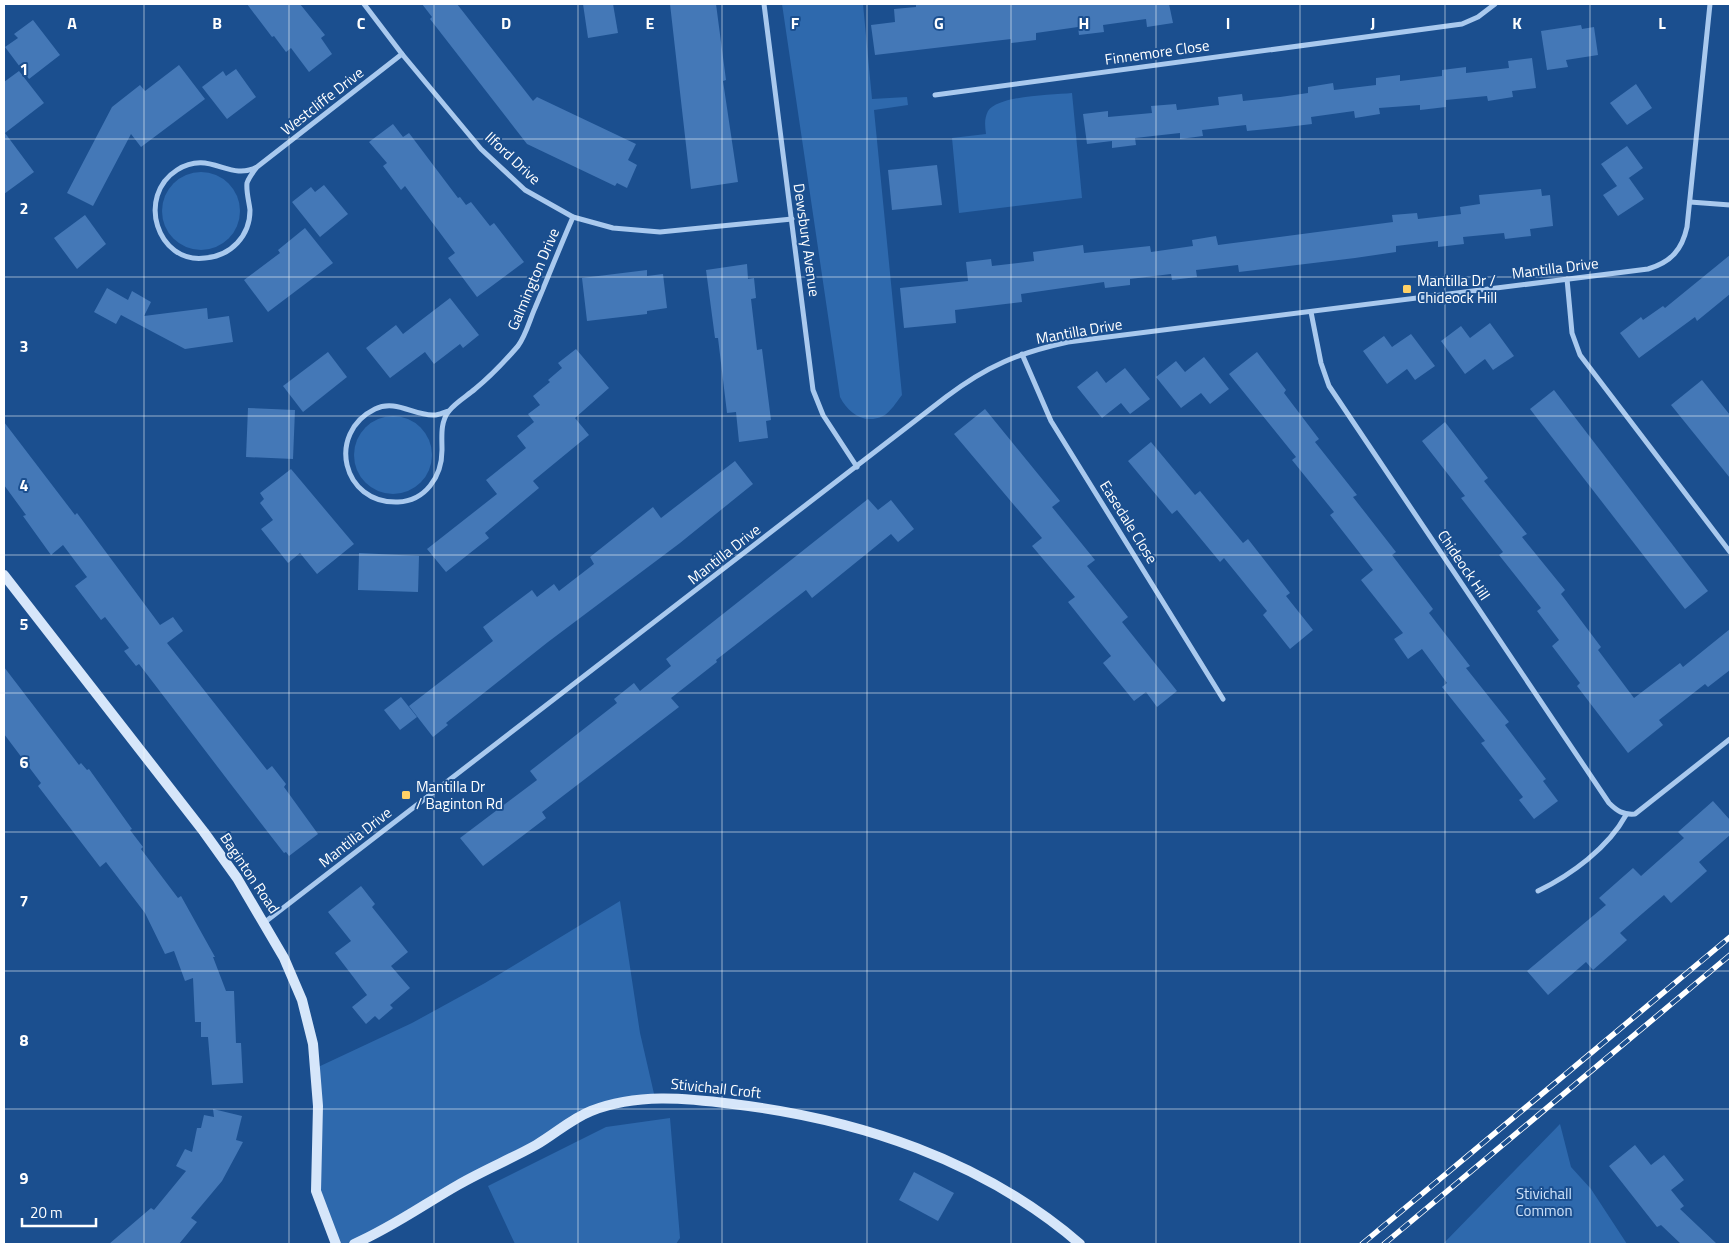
<svg xmlns="http://www.w3.org/2000/svg" width="1734" height="1248" font-family="'Titillium Web',sans-serif">
	<style>
		.green { fill: #2e69ad }
		.building { fill: #4478b7 }
		.lines { fill: none; stroke-linecap: round; stroke-linejoin: round }
		.street { stroke: #a9c9ee; stroke-width: 5 }
		.secondary { stroke: #d6e6fa; stroke-width: 10 }
		.rail-casing { stroke: #fff; stroke-width: 5.5 }
		.rail { stroke: #1b4f8f; stroke-width: 4; stroke-dasharray: 11; stroke-linecap: butt }
		.grid { fill: none; stroke: #fff; stroke-width: 1; stroke-opacity: 0.55 }
		.poi-dot { fill: #ffd166; stroke: #1b4f8f; stroke-width: 2 }
		.labels { text-anchor: middle; dominant-baseline: central; stroke-width: 4; stroke-linejoin: round; paint-order: stroke }
		.street-label { font-size: 15px; fill: #fff; stroke: #1b4f8f }
		.poi-label { font-size: 15px; fill: #fff; stroke: #1b4f8f; text-anchor: start }
		.park-label { font-size: 15px; fill: #cfe3fa; stroke: #1b4f8f }
		.grid-label { font-size: 16px; text-anchor: middle; font-weight: bold; fill: #fff; stroke: #1b4f8f; stroke-width: 4; stroke-linejoin: round; paint-order: stroke }
	</style>
	<rect width="100%" height="100%" fill="#1b4f8f"/>
	<g class="green">
		<path d="M782,4H863L872,99L907,97L908,105L874,110L902,395C897,401 890,413 883,416C864,425 848,413 840,397Z"/>
		<path d="M1072,93L1082,198L959,213L952,138L986,134C985,126 984,119 988,111C999,95 1052,95 1072,93Z"/>
		<circle cx="201" cy="211" r="39"/>
		<circle cx="393" cy="455" r="39"/>
		<polygon points="620,901 640,1033 655,1098 611,1105 354,1244 336,1244 319,1202 316,1068 412,1023 485,983"/>
		<polygon points="670,1118 680,1238 676,1244 515,1244 488,1186 606,1127"/>
		<polygon points="1560,1124 1571,1167 1591,1189 1627,1244 1443,1244"/>
	</g>
	<g class="building">
		<polygon points="247,4 300,4 325,35 321,38 332,54 309,72 291,48 286,52 274,36 272,37"/>
		<polygon points="422,4 457,4 533,101 537,97 636,144 628,160 637,165 627,188 617,183 615,186 527,144 430,19 432,17"/>
		<polygon points="583,4 613,4 618,33 588,38"/>
		<polygon points="670,4 716,4 726,80 723,81 738,182 691,189"/>
		<polygon points="916,4 1169,4 1173,23 1147,27 1146,19 1103,25 1104,32 1079,35 1078,27 1036,33 1036,40 1011,43 1011,39 875,55 871,25 895,22 894,9 916,7"/>
		<polygon points="33,20 60,55 29,79 5,47 18,38 14,34"/>
		<polygon points="1581,25 1582,29 1594,27 1598,55 1566,60 1568,67 1547,70 1541,31"/>
		<polygon points="1532,58 1536,88 1512,91 1513,97 1488,101 1487,96 1446,100 1446,107 1420,110 1420,105 1379,108 1380,114 1355,118 1354,111 1311,117 1312,124 1287,127 1247,131 1246,125 1202,130 1203,136 1180,139 1180,133 1135,138 1136,145 1112,148 1112,141 1087,144 1083,114 1108,111 1108,117 1152,113 1151,106 1176,104 1177,110 1219,105 1218,97 1242,94 1243,101 1280,97 1308,93 1308,87 1333,83 1334,90 1376,85 1376,78 1400,75 1400,81 1442,76 1442,70 1466,67 1466,73 1509,68 1508,61"/>
		<polygon points="179,65 205,99 141,147 131,134 93,206 67,193 112,107 140,85 145,91"/>
		<polygon points="236,69 256,97 227,119 202,87 223,71 226,76"/>
		<polygon points="19,71 44,103 5,133 34,172 4,194 4,82"/>
		<polygon points="1636,84 1652,108 1627,125 1610,103"/>
		<polygon points="393,124 403,137 409,133 458,198 460,197 466,205 471,202 490,226 494,223 524,262 477,297 448,258 455,253 405,186 401,190 383,166 387,163 369,142"/>
		<polygon points="1627,146 1643,168 1626,180 1629,178 1644,199 1618,216 1603,195 1617,186 1601,164"/>
		<polygon points="937,165 942,205 892,210 888,170"/>
		<polygon points="324,185 348,214 320,237 292,202 311,187 315,192"/>
		<polygon points="1541,189 1542,196 1550,195 1553,226 1530,229 1531,236 1505,239 1504,233 1463,237 1464,244 1438,247 1438,241 1396,246 1396,252 1355,258 1239,272 1238,265 1196,270 1197,277 1172,280 1171,274 1130,279 1130,285 1105,288 1104,282 1021,294 1022,302 955,310 956,323 904,328 900,288 968,281 966,262 991,259 992,266 1034,261 1033,252 1083,245 1084,253 1150,246 1151,252 1193,246 1192,240 1216,236 1218,245 1393,222 1392,215 1417,213 1418,219 1461,214 1460,207 1480,204 1479,195"/>
		<polygon points="85,215 106,244 77,269 54,238"/>
		<polygon points="305,228 333,263 268,312 244,280 280,253 278,250"/>
		<polygon points="1730,255 1730,294 1697,321 1695,317 1639,358 1620,333 1641,317 1643,320 1663,306 1665,308"/>
		<polygon points="747,264 748,279 754,278 756,298 751,299 757,350 762,349 771,420 766,421 768,438 739,442 736,412 727,413 718,338 715,338 706,270"/>
		<polygon points="647,270 647,276 663,274 667,308 647,311 647,314 587,321 582,278"/>
		<polygon points="107,288 128,300 132,291 151,302 144,316 207,308 208,319 229,316 233,342 185,349 121,315 116,324 94,312"/>
		<polygon points="450,298 479,335 463,348 460,344 434,364 425,352 390,378 366,348 396,325 403,334"/>
		<polygon points="1490,323 1514,356 1493,370 1485,359 1465,374 1441,341 1461,326 1470,338"/>
		<polygon points="1411,334 1435,366 1415,380 1407,369 1387,384 1363,351 1384,336 1392,347"/>
		<polygon points="576,349 609,388 575,418 589,435 533,481 539,488 485,533 489,538 446,572 427,549 497,494 486,480 526,448 517,436 534,422 528,414 540,405 533,396 550,382 548,380 562,368 558,363"/>
		<polygon points="328,352 347,377 303,412 283,386"/>
		<polygon points="1257,352 1286,390 1284,393 1319,439 1315,442 1357,495 1353,497 1396,552 1392,555 1433,609 1429,613 1470,666 1466,668 1509,722 1505,725 1546,779 1543,781 1558,801 1534,819 1519,800 1523,797 1481,743 1485,741 1442,687 1447,683 1422,649 1408,659 1394,639 1403,633 1361,580 1373,570 1330,515 1334,512 1292,460 1296,457 1229,374"/>
		<polygon points="1204,357 1229,389 1210,404 1201,393 1181,408 1156,377 1176,361 1185,372"/>
		<polygon points="1125,368 1150,399 1130,414 1121,403 1102,418 1077,387 1097,371 1106,383"/>
		<polygon points="1702,380 1730,415 1730,478 1671,405"/>
		<polygon points="1554,390 1708,591 1685,609 1530,409"/>
		<polygon points="248,408 295,410 293,459 246,457"/>
		<polygon points="985,409 1060,501 1052,507 1095,560 1087,566 1128,617 1122,622 1177,691 1157,707 1146,692 1134,701 1103,663 1111,656 1068,602 1075,597 1032,546 1042,538 954,434"/>
		<polygon points="4,422 75,515 77,513 160,625 173,617 183,631 167,643 267,770 272,766 286,784 284,787 318,834 289,856 286,852 284,853 233,787 139,664 136,666 124,651 129,648 105,617 101,620 75,586 87,577 63,545 51,555 23,516 26,515 4,485"/>
		<polygon points="1445,422 1488,478 1484,481 1527,534 1522,537 1565,590 1561,594 1601,647 1598,650 1634,698 1680,663 1683,667 1730,629 1730,670 1708,687 1705,684 1659,720 1663,725 1628,753 1577,686 1580,683 1552,646 1559,640 1537,611 1541,608 1499,555 1503,552 1461,498 1465,496 1422,441"/>
		<polygon points="1151,442 1195,495 1200,491 1243,543 1248,539 1290,593 1286,596 1313,630 1290,649 1263,615 1267,611 1224,558 1220,562 1177,510 1172,514 1128,461"/>
		<polygon points="735,461 753,484 680,543 548,642 446,723 448,725 433,737 409,706 493,641 483,627 532,590 537,597 554,584 559,591 594,564 590,557 653,507 661,518"/>
		<polygon points="291,469 354,544 317,574 300,553 288,563 261,529 273,520 260,503 264,499 260,493"/>
		<polygon points="868,499 878,510 891,500 914,529 898,542 891,534 812,598 806,590 716,660 717,662 671,698 679,707 542,812 546,818 483,866 460,838 537,780 530,771 617,703 614,699 634,683 640,691 671,666 666,659"/>
		<polygon points="359,553 419,556 418,592 358,590"/>
		<polygon points="4,667 79,765 81,763 87,770 89,769 132,829 130,830 143,847 141,849 178,898 181,896 215,957 213,957 226,991 234,991 236,1043 241,1043 243,1083 212,1085 208,1037 201,1037 201,1022 195,1022 193,978 185,981 174,951 165,954 145,913 106,862 100,867 38,786 41,783 4,734"/>
		<polygon points="401,697 417,717 400,730 384,710"/>
		<polygon points="1713,801 1730,820 1730,835 1699,862 1707,871 1671,903 1664,895 1643,913 1620,933 1627,940 1593,970 1586,962 1548,995 1527,971 1606,905 1599,898 1633,868 1641,876 1684,838 1678,832"/>
		<polygon points="361,886 375,904 372,907 408,952 391,966 410,988 390,1005 393,1008 379,1020 375,1016 366,1024 352,1007 367,995 335,953 351,941 328,912"/>
		<polygon points="213,1109 242,1116 236,1140 243,1142 222,1181 191,1218 197,1222 179,1244 109,1244 151,1208 154,1210 186,1171 176,1166 185,1149 192,1152 197,1128 201,1128 204,1115 214,1117"/>
		<polygon points="1635,1145 1651,1165 1664,1155 1684,1180 1671,1190 1684,1206 1680,1209 1717,1244 1681,1244 1661,1225 1657,1227 1609,1166"/>
		<polygon points="914,1172 954,1193 938,1221 899,1200"/>
	</g>
	<g class="lines">
		<g class="street">
			<polyline points="364,4 402,54 481,149 525,190 573,217 613,228 660,232 792,219"/>
			<polyline points="764,4 813,390 823,415 857,467"/>
			<polyline points="935,95 1462,24 1478,17 1495,4"/>
			<path d="M257,167C229,182 210,149 177,170C136,196 157,264 205,258C231,256 250,236 250,210C249,201 246,192 247,183C249,177 253,172 257,167L402,54"/>
			<polyline points="1690,202 1730,205"/>
			<polyline points="1567,279 1572,333 1580,355 1730,552"/>
			<path d="M1311,312L1321,363L1329,386L1609,803C1617,811 1623,815 1635,814L1730,739"/>
			<polyline points="1022,354 1051,421 1223,699"/>
			<path d="M449,411C444,412 439,415 434,415C414,416 396,399 375,409C326,433 342,504 398,502C425,501 442,477 442,450C442,437 440,422 449,411C456,402 467,396 475,389C491,376 505,361 518,346C526,335 530,319 535,308C548,277 560,247 573,217"/>
			<path d="M1538,891C1571,875 1608,848 1626,815"/>
			<path d="M265,922L946,397C987,366 1018,353 1068,342L1648,269C1671,262 1682,250 1687,227L1710,4"/>
		</g>
		<g class="secondary">
			<polyline points="4,575 204,832 237,878 284,958 302,1000 313,1044 318,1106 316,1191 336,1244"/>
			<path d="M354,1244C391,1228 423,1205 458,1185C484,1170 511,1159 536,1145C555,1134 571,1119 591,1111C636,1093 686,1098 733,1104C858,1119 983,1160 1080,1244"/>
		</g>
		<defs>
			<g id="rail">
				<polyline points="1362,1244 1730,937"/>
				<polyline points="1384,1244 1730,955"/>
			</g>
		</defs>
		<use href="#rail" class="rail-casing"/>
		<use href="#rail" class="rail"/>
	</g>
	<path class="grid" d="M144,4V1244M289,4V1244M434,4V1244M578,4V1244M722,4V1244M867,4V1244M1011,4V1244M1156,4V1244M1300,4V1244M1445,4V1244M1590,4V1244M4,139H1730M4,277H1730M4,416H1730M4,555H1730M4,693H1730M4,832H1730M4,971H1730M4,1109H1730"/>
	<g class="poi-dot">
		<rect x="1402" y="284" width="10" height="10" rx="2.5"/>
		<rect x="401" y="790" width="10" height="10" rx="2.5"/>
	</g>
	<g class="labels">
		<g class="street-label">
			<text transform="translate(1157 52) rotate(-8)">Finnemore Close</text>
			<text transform="translate(322 101) rotate(-38)">Westcliffe Drive</text>
			<text transform="translate(513 158) rotate(43)">Ilford Drive</text>
			<text transform="translate(807 240) rotate(82)">Dewsbury Avenue</text>
			<text transform="translate(1555 268) rotate(-7)">Mantilla Drive</text>
			<text transform="translate(533 279) rotate(-67)">Galmington Drive</text>
			<text transform="translate(1079 331) rotate(-10)">Mantilla Drive</text>
			<text transform="translate(1129 522) rotate(58)">Easedale Close</text>
			<text transform="translate(724 554) rotate(-38)">Mantilla Drive</text>
			<text transform="translate(1464 565) rotate(56)">Chideock Hill</text>
			<text transform="translate(355 837) rotate(-38)">Mantilla Drive</text>
			<text transform="translate(250 873) rotate(56)">Baginton Road</text>
			<text transform="translate(716 1088) rotate(6)">Stivichall Croft</text>
		</g>
		<g class="poi-label">
			<text x="1417" y="280">Mantilla Dr /<tspan x="1417" dy="17">Chideock Hill</tspan></text>
			<text x="416" y="786">Mantilla Dr<tspan x="416" dy="17">/ Baginton Rd</tspan></text>
		</g>
		<g class="park-label">
			<text x="1544" y="1193">Stivichall<tspan x="1544" dy="17">Common</tspan></text>
		</g>
	</g>
	<g class="grid-label">
		<text x="72" y="29">A</text>
		<text x="217" y="29">B</text>
		<text x="361" y="29">C</text>
		<text x="506" y="29">D</text>
		<text x="650" y="29">E</text>
		<text x="795" y="29">F</text>
		<text x="939" y="29">G</text>
		<text x="1084" y="29">H</text>
		<text x="1228" y="29">I</text>
		<text x="1373" y="29">J</text>
		<text x="1517" y="29">K</text>
		<text x="1662" y="29">L</text>
		<text x="24" y="75">1</text>
		<text x="24" y="214">2</text>
		<text x="24" y="352">3</text>
		<text x="24" y="491">4</text>
		<text x="24" y="630">5</text>
		<text x="24" y="768">6</text>
		<text x="24" y="907">7</text>
		<text x="24" y="1046">8</text>
		<text x="24" y="1184">9</text>
	</g>
	<rect width="1734" height="1248" fill="none" stroke="#ffffff" stroke-width="10"/>
	<path d="M22 1218v8h74v-8" fill="none" stroke="#ffffff" stroke-width="2.5"/>
	<text x="30" y="1218" font-size="15" fill="#ffffff" stroke="#1b4f8f" stroke-width="4" paint-order="stroke">20 m</text>
</svg>
